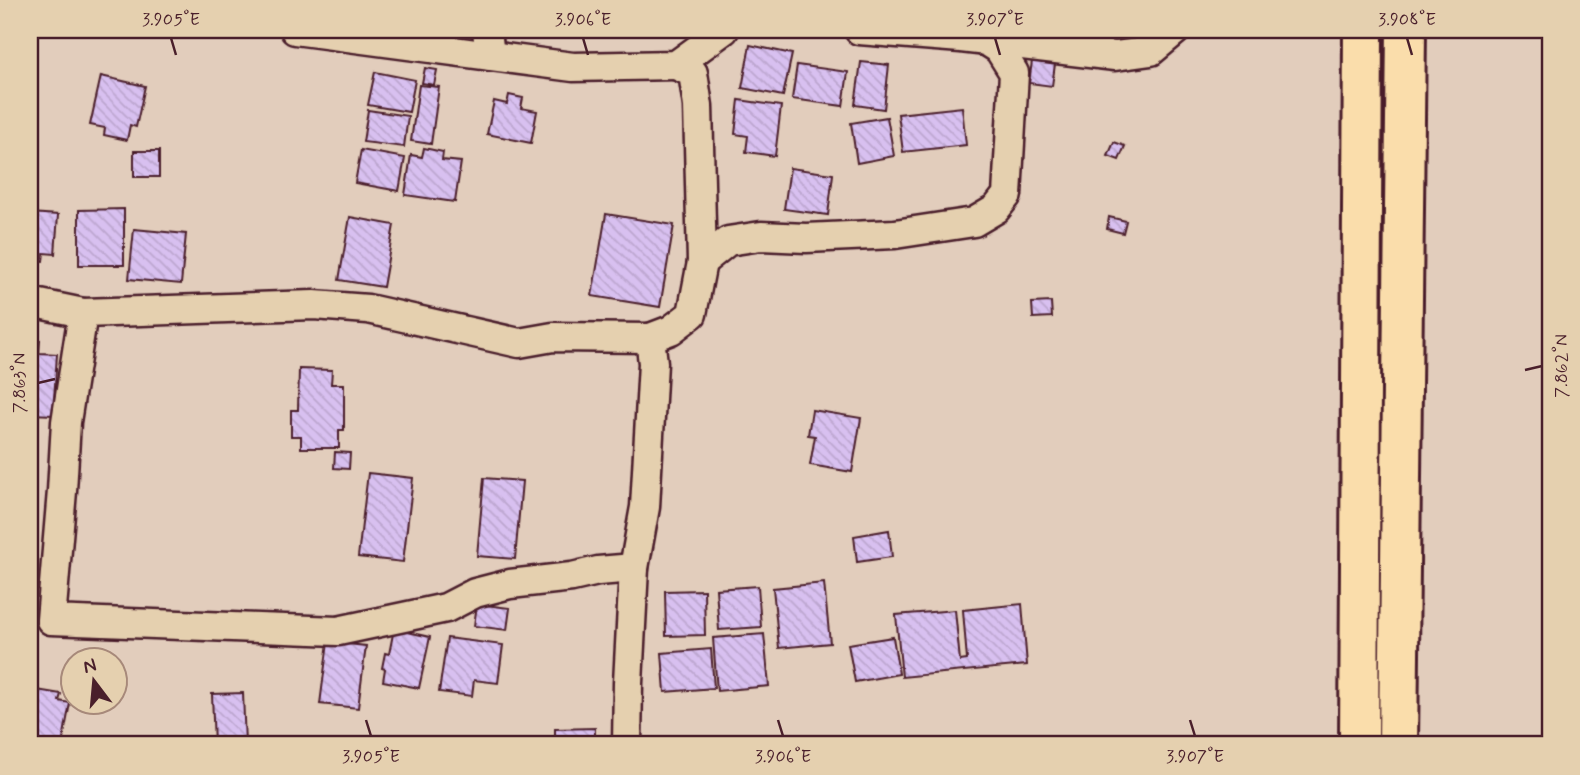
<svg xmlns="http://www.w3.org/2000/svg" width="1580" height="775" font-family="Mynerve,sans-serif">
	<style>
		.building { fill: url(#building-back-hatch); stroke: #4a1f2b; stroke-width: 2 }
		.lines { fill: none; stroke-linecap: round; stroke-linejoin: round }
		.minor-casing { stroke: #4a1f2b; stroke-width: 33 }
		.motorway-casing { stroke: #4a1f2b; stroke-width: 44 }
		.minor { stroke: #e5d0af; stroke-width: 28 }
		.motorway { stroke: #faddab; stroke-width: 38 }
		.ticks { fill: none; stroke: #4a1f2b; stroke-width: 2.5 }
		.neatline { fill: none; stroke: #4a1f2b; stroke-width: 2.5 }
		.ticks-label { font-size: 18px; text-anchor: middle; fill: #4a1f2b }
	</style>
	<defs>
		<pattern id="building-back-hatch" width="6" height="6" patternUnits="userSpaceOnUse" patternTransform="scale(1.75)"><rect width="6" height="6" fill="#d8c0f0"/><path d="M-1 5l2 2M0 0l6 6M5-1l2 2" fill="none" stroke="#bba5ce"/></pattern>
	</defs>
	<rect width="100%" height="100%" fill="#e2cdbc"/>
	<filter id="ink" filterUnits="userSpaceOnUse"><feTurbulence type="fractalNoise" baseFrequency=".0143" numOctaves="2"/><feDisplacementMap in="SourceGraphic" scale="14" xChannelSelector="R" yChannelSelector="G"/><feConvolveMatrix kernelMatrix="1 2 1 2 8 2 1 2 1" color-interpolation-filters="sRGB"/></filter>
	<g filter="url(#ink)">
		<g class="building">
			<polygon points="750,45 792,54 783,96 742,88"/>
			<polygon points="1032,61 1055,64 1052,86 1029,83"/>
			<polygon points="861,62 889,65 884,109 855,105"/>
			<polygon points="797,65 848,72 843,106 792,99"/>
			<polygon points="425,68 437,70 434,85 422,83"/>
			<polygon points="375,72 415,80 409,112 368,105"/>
			<polygon points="101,76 145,86 136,127 130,125 127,140 104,135 105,128 90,125"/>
			<polygon points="419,85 439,87 431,144 411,141"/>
			<polygon points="509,95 523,98 521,108 537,111 531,143 487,134 494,101 507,104"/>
			<polygon points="739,100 781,106 775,156 746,152 748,136 735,134"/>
			<polygon points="962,107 966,145 903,152 898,114"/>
			<polygon points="368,110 408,116 404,147 363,142"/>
			<polygon points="887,117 894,156 857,163 851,123"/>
			<polygon points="1114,142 1125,146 1119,160 1108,156"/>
			<polygon points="424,148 443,152 442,160 461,162 455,202 405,195 411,155 422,157"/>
			<polygon points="361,150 405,158 399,191 355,183"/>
			<rect x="134" y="151" width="25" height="26"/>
			<polygon points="790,168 833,174 828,215 784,209"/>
			<polygon points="124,209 124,265 79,265 79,210"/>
			<polygon points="30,213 58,215 55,254 44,253 43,261 30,260"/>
			<polygon points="606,214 674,225 660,307 592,296"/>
			<polygon points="350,217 394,225 383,287 339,280"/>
			<polygon points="1109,217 1126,221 1123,233 1107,229"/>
			<polygon points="134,229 186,234 181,284 129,279"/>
			<polygon points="1051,302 1052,317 1033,318 1032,303"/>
			<polygon points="30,339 40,340 39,353 57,354 53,415 32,414 31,423 30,423"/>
			<polygon points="299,369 332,370 331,384 344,384 344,430 339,430 339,448 301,448 301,436 291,436 291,410 298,410"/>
			<polygon points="812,410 861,418 852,472 810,465 815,436 808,435"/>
			<polygon points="335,452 350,453 349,469 334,468"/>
			<polygon points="368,473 413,478 403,562 358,557"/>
			<polygon points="484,478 522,481 515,559 477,556"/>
			<polygon points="889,530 892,557 857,562 854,536"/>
			<polygon points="824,583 830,643 779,648 773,588"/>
			<polygon points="758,586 761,627 719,630 716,589"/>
			<polygon points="704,590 705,635 666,636 665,591"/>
			<polygon points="477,604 510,608 507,630 474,626"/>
			<polygon points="1022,604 1027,665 902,677 896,615 955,610 960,661 967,660 963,610"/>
			<polygon points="394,629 430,637 419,688 383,681 385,669 382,668 385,653 389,654"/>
			<polygon points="764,634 769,686 717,691 713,638"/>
			<polygon points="893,637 899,674 855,682 848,644"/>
			<polygon points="447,638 503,645 498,683 474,680 472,696 439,692"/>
			<polygon points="328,642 366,646 358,708 320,704"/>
			<polygon points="711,649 714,688 665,692 662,653"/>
			<polygon points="31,689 61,694 59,701 70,703 62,745 30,745"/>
			<polygon points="243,693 245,745 214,745 212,694"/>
			<polygon points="595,728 595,745 555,745 555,729"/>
			<polygon points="703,739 703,745 660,745 660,742"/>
		</g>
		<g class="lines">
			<defs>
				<g id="minor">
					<polyline points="295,30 573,67 676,65 724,30"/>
					<polyline points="487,30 490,56"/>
					<polyline points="859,30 961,38 1115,56 1151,51 1176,30"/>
					<polyline points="702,262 728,241 761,236 806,238 895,234 974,222 996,209 1007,195 1014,73 999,49 988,42"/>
					<polyline points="30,302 83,313 66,422 62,491 51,620 338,631 446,608 475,593 510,584 572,577 598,571 634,568"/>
					<polyline points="83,313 314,305 368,309 519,343 553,337 650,338"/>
					<polyline points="627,745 628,683 634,568 645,507 653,363 650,338 671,330 692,314 702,262 698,106 693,73 676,65"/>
				</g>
				<g id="motorway">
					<polyline points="1359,745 1363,30"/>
					<polyline points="1398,745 1406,30"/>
				</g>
			</defs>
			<use href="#minor" class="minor-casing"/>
			<use href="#motorway" class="motorway-casing"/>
			<use href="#minor" class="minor"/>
			<use href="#motorway" class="motorway"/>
		</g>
	</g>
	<path class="ticks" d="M171,38L176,55M583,38L588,55M995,38L1000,55M1407,38L1412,55M1525,370L1542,366M38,383L55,379M366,720L371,736M778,720L783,736M1190,720L1195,736"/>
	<rect width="1580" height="775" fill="none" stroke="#e5d0af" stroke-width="77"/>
	<g transform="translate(94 681) rotate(344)"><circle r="33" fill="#e5d0af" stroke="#a7897a" stroke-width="2"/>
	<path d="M0-5L12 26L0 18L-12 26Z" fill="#4a1f2b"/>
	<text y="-10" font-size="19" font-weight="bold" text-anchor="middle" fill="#4a1f2b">N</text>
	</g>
	<rect x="38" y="38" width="1504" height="698" class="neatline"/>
	<g class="ticks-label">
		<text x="171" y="25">3.905°E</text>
		<text x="583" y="25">3.906°E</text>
		<text x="995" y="25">3.907°E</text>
		<text x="1407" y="25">3.908°E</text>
		<text transform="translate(1561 366) rotate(-90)" y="6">7.862°N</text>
		<text transform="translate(19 383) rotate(-90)" y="6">7.863°N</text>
		<text x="371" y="762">3.905°E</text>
		<text x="783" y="762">3.906°E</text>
		<text x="1195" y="762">3.907°E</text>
	</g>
</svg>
